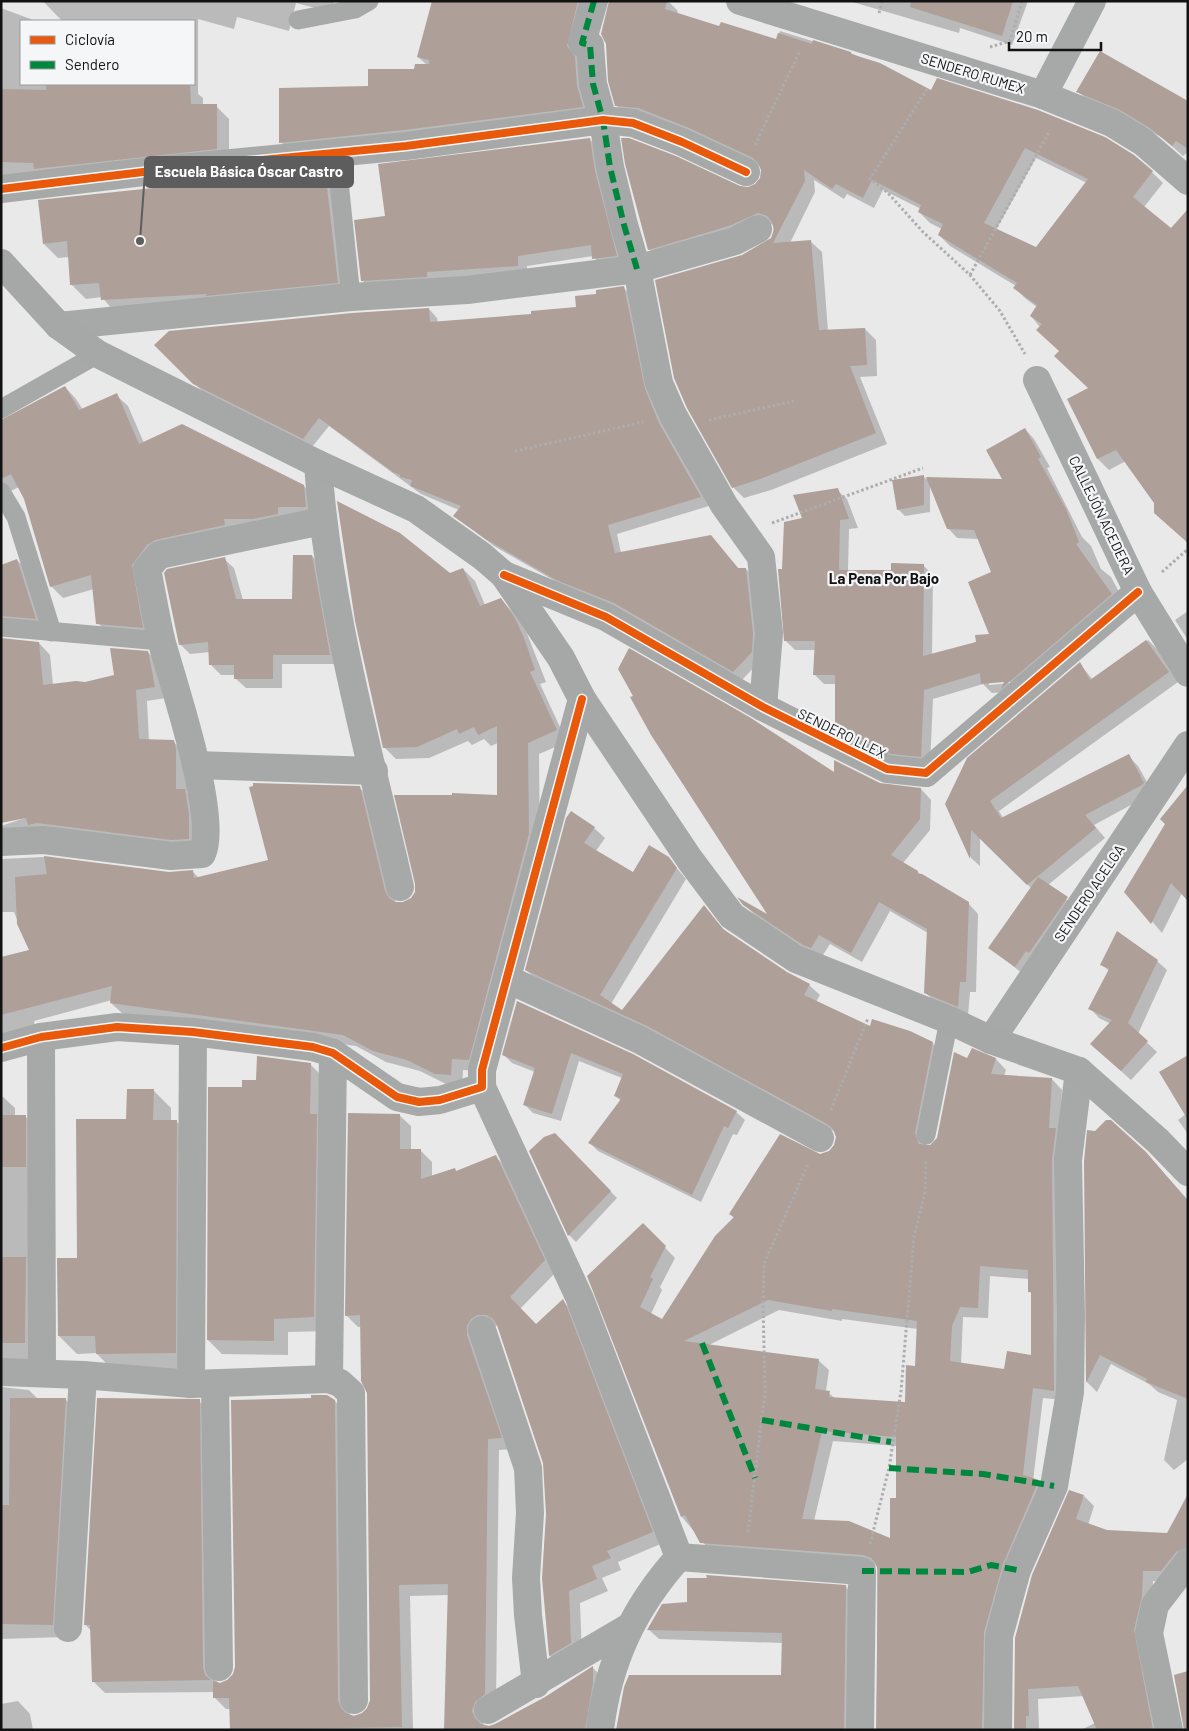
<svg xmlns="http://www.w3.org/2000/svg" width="1189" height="1731" font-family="Barlow,sans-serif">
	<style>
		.shadow { fill: #0003; fill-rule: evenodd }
		.building { fill: #ae9f98; fill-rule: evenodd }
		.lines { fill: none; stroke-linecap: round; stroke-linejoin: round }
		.path { stroke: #adadae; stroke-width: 3; stroke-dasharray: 2.5 2.5; stroke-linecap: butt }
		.service { stroke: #a7a8a8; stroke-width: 19 }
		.pedestrian { stroke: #a7a8a8; stroke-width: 28 }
		.minor { stroke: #a7a8a8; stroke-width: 28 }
		.tertiary { stroke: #a7a8a8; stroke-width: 28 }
		.secondary { stroke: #a6a7a7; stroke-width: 28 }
		.quiet { stroke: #00873e; stroke-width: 6; stroke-dasharray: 12 6; stroke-linecap: butt }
		.cycleway-casing { stroke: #f5f6f8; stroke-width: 11 }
		.cycleway { stroke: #e8590c; stroke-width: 8 }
		.labels { text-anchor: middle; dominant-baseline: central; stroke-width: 4.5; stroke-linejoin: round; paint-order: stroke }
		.street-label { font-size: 14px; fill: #121213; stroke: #f5f6f8 }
		.neighbourhood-label { font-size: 15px; font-weight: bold; fill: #121213; stroke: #f5f6f8 }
		.leader { fill: none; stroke: #5d5d5e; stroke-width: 2 }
		.callout-dot { fill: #5d5d5e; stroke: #f5f6f8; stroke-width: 2 }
		.callout { fill: #5d5d5e; stroke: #5d5d5e; stroke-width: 2 }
		.callout-label { font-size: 15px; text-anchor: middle; font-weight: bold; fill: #fff }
	</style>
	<rect width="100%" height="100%" fill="#e9e9ea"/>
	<g class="shadow">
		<polygon points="43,1 334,1 331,12 296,3 289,31 237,17 234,29 198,19 198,94 203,98 203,106 216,106 229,119 229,161 33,175 1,175 1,8 36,21 21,21 21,84 194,84 194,21 62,21"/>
		<polygon points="433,1 593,1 593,118 292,153 281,142 370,88 427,65 418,57"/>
		<path d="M610,1H668L678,11L677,14L720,27L777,40L780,31L851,53L932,92L1152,172L1163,183L1144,207L1171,229L1188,211V543L1155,513L1156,503L1126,461L1109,470L1098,459L1068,399L1090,389L1031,316L1037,307L1026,299L1015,288L1016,286L950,246L939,235L942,229L930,223L919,212L921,209L883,190L874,208L847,194L844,199L814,180L815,192L790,243L810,241L822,252L828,331L865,329L876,340L877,376L860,377L887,444L771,490L744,498L733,487L743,256L772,239L774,225L770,224L660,260L649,249L739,188L748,189L756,186L761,179V167L701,138L628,116L616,105ZM1036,158L1087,183L1036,248L996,230Z"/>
		<polygon points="849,1 1028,1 1012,45 960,28 959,33"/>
		<polygon points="1078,91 1188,103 1188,152 1183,156 1164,139 1132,120 1089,102"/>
		<polygon points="589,139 599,148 626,265 603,268 593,256 527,266 527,275 371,290 362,280 386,217"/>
		<polygon points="324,171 339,185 352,297 116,314 102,297 86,299 71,284 69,257 58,258 44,244"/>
		<polygon points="624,288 633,297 709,506 617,534 621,553 711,537 739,569 746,569 755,578 760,661 742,680 567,588 494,546 455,516 459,510 421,494 329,426 312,447 203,392 156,345 429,309 437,318 438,323 533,315 578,309 597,295"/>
		<polygon points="65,387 76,399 83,410 116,395 128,406 144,443 304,486 316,498 317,518 159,556 154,639 110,635 98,623 94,589 63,598 51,586 25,498 19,487 1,496 1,420"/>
		<path d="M1025,429L1034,439L1050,467L1047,468L1082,537L1091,546L1101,569L1111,577L1124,601L1006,692L992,693L983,684L933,699L930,766L902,763L845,734L836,725V684H824L815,675L816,650H795L785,640L783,570L803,519L837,490L847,499L858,528L849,529L848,571H892L923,565L933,575L932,655L977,642L990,635L993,573L979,539L957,538L948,528L930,485V512L905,516L898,509L923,476L926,479L1005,481ZM1010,680V683L989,685V682Z"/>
		<polygon points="312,556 322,566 339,664 282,664 282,688 246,688 236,679 236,675 221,675 211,665 210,652 190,654 180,644 224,559 234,568 243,600 293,600"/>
		<polygon points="17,560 29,572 47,630 1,624 1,566"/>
		<polygon points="463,569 475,581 485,605 500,599 512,611 526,631 546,682 540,684 567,742 539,754 540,847 480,1071 463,1070 462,1086 448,1085 420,1071 386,1062 356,1046 123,1014 111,1003 112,1000 34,1021 35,1026 1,1034 1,958 30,950 14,912 1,912 1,859 43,857 169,873 193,872 199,878 270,860 359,787 371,799 396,903 403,904 412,899 498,796 498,743 491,746 484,739 472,745 468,741 429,758 396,759 384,747 450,575"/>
		<polygon points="1188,611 1188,640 1175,620"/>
		<polygon points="1148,640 1158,650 1178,682 999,811 1003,818 1128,756 1138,766 1153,793 1094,825 1105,838 1048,885 1078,909 1027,977 990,948 1031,888 980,837 980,866 971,858 947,804 1080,664 1093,680"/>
		<polygon points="39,643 50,655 53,685 85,684 116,676 148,652 159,664 166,698 147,701 149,741 173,741 185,753 187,762 187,792 196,802 201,848 1,844 1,826 90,796 1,797"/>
		<polygon points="835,774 880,784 921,789 931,800 930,830 903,863 968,903 978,914 976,992 970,992 968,1016 936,1003 926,993 928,933 890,911 862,962 830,944 821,958 815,955 755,915 744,904 771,918"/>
		<polygon points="1188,787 1182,893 1162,933 1126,891"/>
		<path d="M571,812L594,828L605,838L596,851L633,874L668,858L686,879L611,1004L622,1012L704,907L727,933L787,973L809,985L820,995L816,1002L871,1027L932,1043L943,1053L926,1146L931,1147L938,1138L968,1060L996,1059L1006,1070L1004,1076L1052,1079L1062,1090L1059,1133L1064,1400L1043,1398L1033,1481L1049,1493L1013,1575L992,1730H877V1566L712,1553L682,1517L588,1277L643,1225L675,1258L660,1287L662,1290L651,1314L662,1320L734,1218L730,1214L820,1155L829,1152L835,1146L837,1137L835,1132L659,1036L537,980L526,970ZM990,1276L1029,1279V1291L1032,1294V1356L1005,1371L961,1364L963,1317L988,1318ZM779,1310L842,1321V1319L918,1329L916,1367L906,1403L836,1399L826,1391L829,1370L818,1360L707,1346ZM833,1441L897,1446V1499L892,1540L814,1521Z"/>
		<polygon points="1157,961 1167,970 1138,1034 1157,1052 1131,1080 1102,1054 1111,1024 1099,1018 1090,1008 1109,971 1102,964"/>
		<polygon points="518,1002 736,1112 745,1120 737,1135 733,1134 701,1202 598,1151 590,1143 621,1101 615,1095 622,1078 579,1061 561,1121 533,1113 525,1105 535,1072 512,1063 504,1055"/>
		<polygon points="1188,1056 1188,1134 1178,1120 1186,1114"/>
		<polygon points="310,1064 324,1078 327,1331 288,1332 288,1355 222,1354 208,1340 258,1081"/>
		<polygon points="153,1090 171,1108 171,1121 176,1121 194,1139 193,1370 115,1372 96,1353 77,1354 59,1336 78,1260 127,1121"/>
		<polygon points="1,1095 15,1108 15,1116 25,1116 38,1129 37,1369 1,1376"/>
		<polygon points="399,1115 411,1126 411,1151 421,1151 432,1162 432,1177 457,1172 496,1157 507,1168 556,1272 520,1309 536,1326 563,1301 574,1312 663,1543 618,1562 621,1570 602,1578 608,1591 580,1603 582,1655 561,1667 550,1656 543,1578 547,1514 544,1463 498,1326 489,1326 512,1449 499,1450 496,1705 485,1714 483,1723 484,1726 489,1727 496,1725 546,1698 593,1668 604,1679 597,1730 445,1730 449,1595 410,1596 413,1730 231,1730 231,1709 226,1709 215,1698 215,1692 105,1693 93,1681 91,1631 85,1624 199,1401 211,1413 215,1680 220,1684 228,1681 234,1675 335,1401 346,1413 350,1716 362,1715 369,1708 371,1700 368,1393 361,1327 358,1327 347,1316"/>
		<polygon points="554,1134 617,1198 576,1242 569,1235 530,1151"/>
		<polygon points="1146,1153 1188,1200 1188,1459 1174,1470 1164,1460 1177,1400 1158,1392 1149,1384 1111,1364 1097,1392 1087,1382 1085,1161"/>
		<polygon points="1,1387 29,1390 38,1399 65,1399 78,1412 65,1637 1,1639"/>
		<polygon points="1188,1493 1188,1563 1172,1581 1153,1581 1152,1607 1161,1730 1081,1730 1095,1723 1084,1696 1038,1699 1039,1730 1015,1730 1016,1638 1084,1496 1094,1506 1088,1525 1107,1532 1167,1534"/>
		<polygon points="846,1587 856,1597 854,1730 617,1730 782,1676 783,1643 659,1639 648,1629"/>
		<polygon points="18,1701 30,1714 33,1730 1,1730 1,1704"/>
	</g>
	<g class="building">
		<polygon points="432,1 578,1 567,46 575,57 577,85 583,107 404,130 279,143 279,88 368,86 368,69 414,69 415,64 429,64 429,60 417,57"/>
		<path d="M609,1H667L665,9L719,26L721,22L776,39L778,33L812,44L813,40L851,52V54L880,63L931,90L937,78L1038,110L1105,137L1134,155L1153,171L1133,197L1171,228L1188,209V543L1154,513V503L1116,450L1097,459L1067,399L1088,388L1054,356L1059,351L1036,330L1042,324L1030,316L1037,305L1013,288L1017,283L938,235L943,224L918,212L921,205L872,180L863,198L836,184L832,189L804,170L805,181L773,243L811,240L819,330L865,328L867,365L850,366L876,433L760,479L732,488L687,408L674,378L655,280L742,255L771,238L774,230L772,222L767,216L758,213L729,226L648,250L625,164L621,138H629L676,156L740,186L748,187L755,184L760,178L761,170L758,163L753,158L689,128L638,108L615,106L608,81L606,44L601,34ZM1025,148L1088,179L1036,247L984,223Z"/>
		<polygon points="911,1 1013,1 1002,36 910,7"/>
		<polygon points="1100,51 1188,101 1188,149 1176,141 1172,146 1151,129 1120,110 1076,92"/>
		<polygon points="46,84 190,84 191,104 217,104 217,149 34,169 33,163 1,162 1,89 46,90"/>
		<polygon points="590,138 595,171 617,256 592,259 591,245 518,256 518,266 427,272 427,277 361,281 354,220 385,216 378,164"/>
		<polygon points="325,170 338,283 205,296 207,294 101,300 99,283 70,285 67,241 43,244 38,200"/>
		<polygon points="624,286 645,389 659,423 701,497 608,525 615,553 711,535 738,568 746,568 753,633 752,652 733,672 614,603 556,580 484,538 453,516 461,506 410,486 412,480 400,477 400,475 393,472 319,418 303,439 193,384 154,345 169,331 352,313 429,308 430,322 531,314 531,311 576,307 575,296 596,294 596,290"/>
		<polygon points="65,386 79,410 117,393 139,444 182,424 304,485 306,507 278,507 278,514 253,519 224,519 225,525 155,540 147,545 132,565 143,628 96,624 91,575 50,587 24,499 11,474 1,479 1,420"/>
		<polygon points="1025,428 1041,457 1038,459 1066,509 1079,542 1076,544 1112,594 1001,689 1004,682 981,684 980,673 924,690 921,757 891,754 835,725 835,675 813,675 815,641 784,641 778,569 782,569 784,522 802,518 793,495 838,488 849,519 840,520 839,570 891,570 891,563 924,564 923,656 976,642 975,635 989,634 968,582 991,572 974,530 947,529 926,477 1002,479 986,450"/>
		<polygon points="924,475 924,505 897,510 892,480"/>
		<polygon points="337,501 400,533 450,573 463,568 480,606 501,598 515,618 524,638 535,670 530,672 557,730 528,743 529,834 469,1060 452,1059 451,1075 435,1074 407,1060 373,1051 343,1035 110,1003 112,986 1,1015 1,957 29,950 17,924 15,877 47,874 44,856 169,872 193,870 194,878 268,860 249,787 253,786 253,783 360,786 385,891 389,898 395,902 403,902 411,898 415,892 415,884 394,795 452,795 452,793 497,795 497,726 478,735 474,727 459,734 457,729 417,747 383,748 355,621"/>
		<polygon points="293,555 312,555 330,655 273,655 273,679 234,679 234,665 209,665 208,642 179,645 164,573 167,569 225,557 236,599 292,599"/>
		<polygon points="17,559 36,619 1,616 1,565"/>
		<polygon points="1,638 39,642 43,685 76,681 85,682 114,675 110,648 148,651 155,687 136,690 139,739 174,740 176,750 176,789 185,789 189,814 189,839 171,840 37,823 28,825 26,818 1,823"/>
		<polygon points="1146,640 1169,672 990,801 1001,818 1129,754 1144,783 1142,785 1085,815 1096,828 1027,885 971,830 970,859 945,804 967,758 1080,662 1090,680"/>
		<polygon points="629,648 751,718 834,772 834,760 880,783 921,788 920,819 891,855 918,871 918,874 922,874 969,902 966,982 960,982 958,1007 924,993 927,929 879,902 851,953 819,935 811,948 803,945 743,905 737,897 767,914 651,735 630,697 633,696 618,669"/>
		<polygon points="1188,785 1188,901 1171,883 1151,924 1124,892 1165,824 1160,819"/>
		<path d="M571,811L595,827L584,843L633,872L649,845L669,857L677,868L600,995L622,1010L704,905L723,929L787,972L810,984L804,995L870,1026L872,1019L910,1031L933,1042L915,1133L919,1144L930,1145L937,1138L954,1052L967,1058L972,1048L996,1058L991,1074L1052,1078L1049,1128H1056L1052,1160L1054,1391L1033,1388L1023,1475L1039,1480L1003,1564L984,1632L982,1730H876L878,1571L876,1564L871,1558L863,1555L700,1543L685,1515L681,1517L587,1276L643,1223L666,1246L650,1277L653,1279L640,1307L662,1319L715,1236L734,1217L729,1214L780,1134L820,1154L829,1151L834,1145L836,1137L833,1129L827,1124L647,1026L525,970L566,818ZM980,1266L1028,1270V1292H1031V1355L1007,1351L1004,1369L950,1361L952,1326L960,1307L978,1308ZM768,1300L832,1311V1309L917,1321L915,1366L906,1365L905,1402L829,1397L830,1391L815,1389L819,1359L684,1341ZM822,1431L896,1437V1498H890V1538L849,1521L802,1519Z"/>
		<polygon points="1038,877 1068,897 1029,953 1026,951 1015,967 988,948"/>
		<polygon points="1117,931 1158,960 1128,1023 1148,1041 1121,1071 1090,1044 1112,1020 1088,1009 1109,969 1100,965"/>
		<polygon points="517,1001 633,1054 737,1111 728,1128 724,1126 692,1195 588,1143 621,1099 614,1096 623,1074 571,1053 552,1114 523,1105 535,1068 502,1055"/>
		<polygon points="1188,1055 1188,1120 1159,1072"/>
		<polygon points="257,1056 311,1063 310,1114 317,1114 314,1317 274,1319 274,1341 207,1340 208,1087 242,1087 242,1080 256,1080"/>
		<polygon points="127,1089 154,1089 153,1120 177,1120 176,1353 96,1354 95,1336 58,1336 57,1258 77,1258 76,1119 126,1119"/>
		<polygon points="348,1113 400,1114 400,1149 421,1149 421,1179 455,1168 456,1171 496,1155 545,1260 510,1297 536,1324 563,1299 566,1305 653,1532 607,1551 611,1558 592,1566 597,1579 569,1591 571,1643 549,1656 542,1578 546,1514 543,1463 497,1325 493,1319 486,1315 478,1315 471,1319 467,1326 467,1335 502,1438 488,1439 485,1694 475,1702 472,1711 475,1718 481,1724 489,1726 495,1724 545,1697 593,1666 593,1683 585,1730 444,1730 448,1584 399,1585 402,1727 230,1730 229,1698 213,1698 213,1681 220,1683 227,1680 233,1674 235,1667 231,1400 311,1398 311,1395 327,1395 335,1400 338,1700 341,1708 346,1713 354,1716 362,1713 367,1708 370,1700 367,1393 361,1381 360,1315 345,1316"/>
		<rect x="1" y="1115" width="25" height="52"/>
		<polygon points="1106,1120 1111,1120 1146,1152 1188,1201 1188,1399 1146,1382 1147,1379 1100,1355 1086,1383 1084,1161 1087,1130 1095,1131"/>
		<polygon points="555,1133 611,1191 568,1236 529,1151 544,1137"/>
		<polygon points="1,1257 26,1257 25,1343 1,1343"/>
		<polygon points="10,1398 66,1398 53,1625 1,1624 1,1505 9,1505"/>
		<polygon points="97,1398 200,1399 203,1667 205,1675 211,1680 92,1682 90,1625 84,1625"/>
		<polygon points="1069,1490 1084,1495 1076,1519 1107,1530 1167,1533 1188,1495 1188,1547 1176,1552 1161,1571 1143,1571 1142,1596 1134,1630 1153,1730 1097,1730 1078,1686 1028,1689 1029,1716 1026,1716 1026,1730 1014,1730 1015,1638 1032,1575"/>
		<polygon points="706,1575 846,1585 844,1730 616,1730 624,1687 629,1675 781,1675 782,1633 647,1630 662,1604 687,1602 687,1578 707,1578"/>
		<polygon points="1188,1671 1188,1730 1184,1730 1174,1675"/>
	</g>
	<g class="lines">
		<g class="path">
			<polyline points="879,13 882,1"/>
			<polyline points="990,47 1010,41 1022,1"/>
			<polyline points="927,89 870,179 887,192 923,232 970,275 1000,311 1025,354"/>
			<polyline points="755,145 800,51"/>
			<polyline points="970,275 1050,130"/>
			<polyline points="709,420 794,401"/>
			<polyline points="515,451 643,422"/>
			<polyline points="772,523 923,468"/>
			<polyline points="1162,572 1188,549"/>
			<polyline points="831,1110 868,1018"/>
			<polyline points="748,1532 765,1392 763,1302 764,1264 808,1164"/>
			<polyline points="870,1544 889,1468 901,1391 914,1237 925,1192 926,1161"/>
		</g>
		<g class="service">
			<polyline points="298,20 355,9 369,1"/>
			<polyline points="336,153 351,297"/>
			<polyline points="1,409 98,354"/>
			<polyline points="1,492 16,517 52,632"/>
			<polyline points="1,627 161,641"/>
			<polyline points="926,1135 949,1020"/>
		</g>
		<polyline class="pedestrian" points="594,1 582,43 590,45 593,84 603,120 610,167 624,225 637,269"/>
		<g class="minor">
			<polyline points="1043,95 1092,1"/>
			<polyline points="1,189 160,170 406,146 603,120 633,123 682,142 746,172"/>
			<polyline points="637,269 659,383 673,415 724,505 761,557 769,633 763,707"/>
			<polyline points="59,326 351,297 467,290 637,269 735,241 758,229"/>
			<polyline points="1037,380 1138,592 1188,673"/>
			<path d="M318,464C328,608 368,747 400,887"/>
			<polyline points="504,575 606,617 763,707 887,769 926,773 1138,592"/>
			<polyline points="196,765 374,771"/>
			<path d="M1,842L44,840L171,856L202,854C219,819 174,686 162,643C156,619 152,593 147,569L159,555L322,521"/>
			<polyline points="507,979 640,1040 820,1138"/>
			<polyline points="41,1037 42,1373"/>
			<polyline points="991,1040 1188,745"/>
			<polyline points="1,1048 41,1037 117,1027 193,1032 313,1047 333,1053 397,1097 419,1102 440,1100 482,1087 482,1070 582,699"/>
			<polyline points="482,1087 580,1299 679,1557"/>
			<polyline points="482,1330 528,1468 530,1513 526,1578 528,1615 536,1684"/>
			<polyline points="1,1372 83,1375 191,1384 329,1379 340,1383 351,1393 354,1700"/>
			<polyline points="329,1379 333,1053"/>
			<polyline points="191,1384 193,1032"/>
			<polyline points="215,1385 219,1667"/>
			<polyline points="679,1557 862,1571 860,1730"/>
			<polyline points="68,1628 83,1375"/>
			<polyline points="488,1710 629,1627"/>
			<path d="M600,1730C608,1662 634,1607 679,1557"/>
			<polyline points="998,1730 999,1636 1017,1570 1054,1486 1070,1392 1071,1316 1068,1160 1079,1071"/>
			<polyline points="1169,1730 1149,1633 1155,1605 1188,1562"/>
		</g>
		<polyline class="tertiary" points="740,1 1043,95 1112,123 1143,142 1188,181"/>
		<polyline class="secondary" points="1,263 59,326 98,354 318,464 416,509 482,556 504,575 561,658 582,699 690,860 732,916 796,959 949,1020 991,1040 1079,1071 1158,1141 1188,1172"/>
		<g class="quiet">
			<polyline points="594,1 582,43 590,45 593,84 603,120 610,167 624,225 637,269"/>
			<polyline points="702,1343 755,1478"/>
			<polyline points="762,1420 891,1442"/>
			<polyline points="889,1468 983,1474 1054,1486"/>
			<polyline points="862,1571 968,1572 991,1565 1017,1570"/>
		</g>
		<defs>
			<g id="cycleway">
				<polyline points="1,189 160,170 406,146 603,120 633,123 682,142 746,172"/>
				<polyline points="504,575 606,617 763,707 887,769 926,773 1138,592"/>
				<polyline points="1,1048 41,1037 117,1027 193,1032 313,1047 333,1053 397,1097 419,1102 440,1100 482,1087 482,1070 582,699"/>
			</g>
		</defs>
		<use href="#cycleway" class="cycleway-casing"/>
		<use href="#cycleway" class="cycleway"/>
	</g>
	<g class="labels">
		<g class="street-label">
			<text transform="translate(973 73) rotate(17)">SENDERO RUMEX</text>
			<text transform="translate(1102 515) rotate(64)">CALLEJÓN ACEDERA</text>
			<text transform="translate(842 733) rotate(26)">SENDERO LLEX</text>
			<text transform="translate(1089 893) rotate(-56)">SENDERO ACELGA</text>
		</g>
		<g class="neighbourhood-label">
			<text x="884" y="578">La Pena Por Bajo</text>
		</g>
	</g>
	<path class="leader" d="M140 241L145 172"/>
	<circle class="callout-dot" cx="140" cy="241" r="5"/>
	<rect class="callout" x="145" y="157" width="208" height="30" rx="5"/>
	<g class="callout-label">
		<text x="249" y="177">Escuela Básica Óscar Castro</text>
	</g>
	<rect width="1189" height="1731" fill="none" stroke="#121213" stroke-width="5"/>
	<rect x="20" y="20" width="175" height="65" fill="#f5f6f8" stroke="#9a9b9c"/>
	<rect x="30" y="36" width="25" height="8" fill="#e8590c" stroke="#9a9b9c"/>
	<text x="65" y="45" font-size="15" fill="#121213">Ciclovía</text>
	<rect x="30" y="61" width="25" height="8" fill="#00873e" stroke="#9a9b9c"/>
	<text x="65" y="70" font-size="15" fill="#121213">Sendero</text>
	<path d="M1009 42v8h92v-8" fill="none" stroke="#121213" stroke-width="2.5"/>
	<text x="1016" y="42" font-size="15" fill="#121213" stroke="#f5f6f8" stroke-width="4" paint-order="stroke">20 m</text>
</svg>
